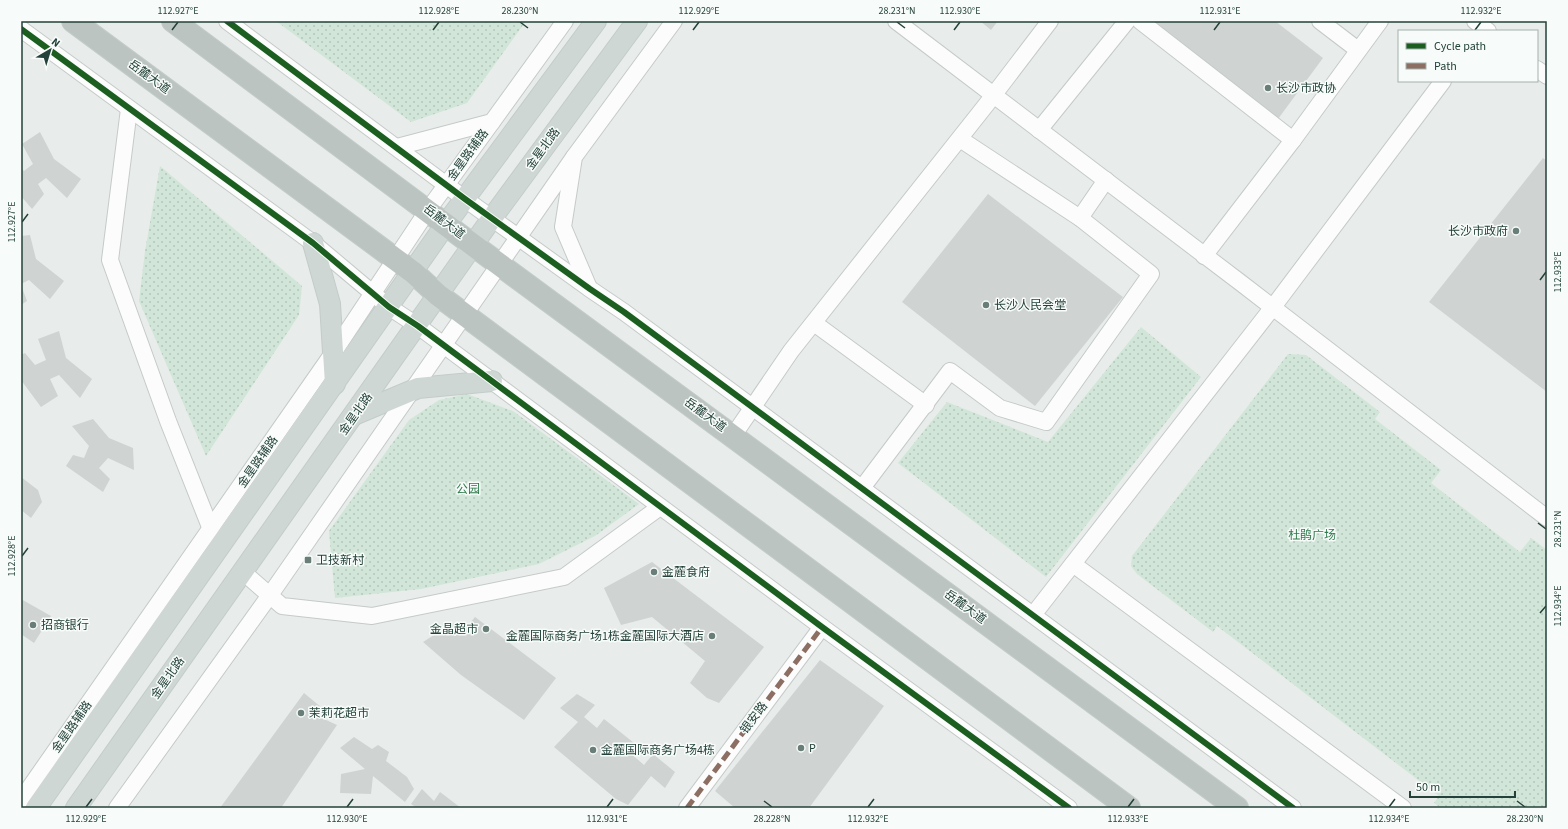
<svg xmlns="http://www.w3.org/2000/svg" width="1568" height="829" font-family="'Source Sans 3','Noto Sans SC',sans-serif">
	<style>
		.grass { fill: url(#grass-dots) }
		.building { fill: #cfd4d2 }
		.lines { fill: none; stroke-linecap: round; stroke-linejoin: round }
		.minor-casing { stroke: #c5cac8; stroke-width: 18 }
		.major-casing { stroke: #c3ccc9; stroke-width: 22 }
		.highway-casing { stroke: #c3ccc9; stroke-width: 24 }
		.minor { stroke: #fcfcfc; stroke-width: 16 }
		.major { stroke: #cfd7d5; stroke-width: 20 }
		.highway { stroke: #bcc4c2; stroke-width: 22 }
		.quiet { stroke: #8d6e63; stroke-width: 5; stroke-dasharray: 10 5; stroke-linecap: butt }
		.cycleway-casing { stroke: #f7fbf9; stroke-width: 8 }
		.cycleway { stroke: #1b5e20; stroke-width: 6 }
		.ticks { fill: none; stroke: #24423a; stroke-width: 1.5 }
		.poi-dot { fill: #697e78; stroke: #f7fbf9; stroke-width: 1.5 }
		.labels { text-anchor: middle; dominant-baseline: central; stroke-width: 3; stroke-linejoin: round; paint-order: stroke }
		.street-label { font-size: 12px; fill: #24423a; stroke: #f7fbf9 }
		.poi-label { font-size: 12px; fill: #24423a; stroke: #f7fbf9; text-anchor: start }
		.park-label { font-size: 12px; fill: #2d7a4b; stroke: #f7fbf9 }
		.neatline { fill: none; stroke: #24423a; stroke-width: 1.5 }
		.ticks-label { font-size: 10px; text-anchor: middle; fill: #24423a }
	</style>
	<defs>
		<pattern id="grass-dots" width="8" height="8" patternUnits="userSpaceOnUse"><rect width="8" height="8" fill="#d1e6d8"/><path d="M2 2h.1M6 6h.1" fill="none" stroke="#b3c6ba" stroke-width="1.8" stroke-linecap="round"/></pattern>
	</defs>
	<rect width="100%" height="100%" fill="#e8edeb"/>
	<g class="grass">
		<polygon points="276,21 526,21 467,103 411,122"/>
		<polygon points="160,166 302,286 299,315 206,456 139,301 145,251"/>
		<polygon points="1141,327 1201,377 1046,577 898,463 947,402 1048,442"/>
		<polygon points="1288,354 1306,355 1380,412 1375,419 1441,470 1431,483 1520,552 1531,538 1547,550 1547,808 1441,808 1434,803 1439,796 1217,626 1213,632 1137,574 1131,566 1132,556"/>
		<polygon points="467,394 513,411 639,504 595,536 539,564 421,589 335,598 329,531 409,420 439,400"/>
	</g>
	<g class="building">
		<polygon points="980,21 998,21 991,30"/>
		<polygon points="1156,21 1275,21 1323,58 1278,119 1152,26"/>
		<polygon points="40,132 54,159 81,179 67,198 46,178 38,184 44,194 32,209 21,196 21,168 24,171 33,164 22,144"/>
		<polygon points="1543,158 1547,161 1547,392 1429,302"/>
		<polygon points="988,194 1123,297 1035,406 902,302"/>
		<polygon points="30,235 36,259 64,281 50,299 29,280 21,284 21,236"/>
		<polygon points="21,285 27,301 21,305"/>
		<polygon points="59,331 66,358 92,379 80,398 59,375 50,379 58,396 41,407 21,380 21,355 25,353 35,365 46,360 38,339"/>
		<polygon points="93,419 109,438 133,448 134,470 108,458 99,468 110,479 103,492 66,466 73,455 84,458 89,446 72,426"/>
		<polygon points="21,477 38,490 42,502 31,518 21,510"/>
		<polygon points="652,562 764,647 719,703 707,698 690,683 705,661 652,617 621,625 604,588"/>
		<polygon points="21,599 51,616 34,643 21,634"/>
		<polygon points="475,617 556,678 524,720 461,675 423,642 453,623 466,628"/>
		<polygon points="820,660 884,706 809,808 735,808 715,791"/>
		<polygon points="304,693 327,712 324,719 337,725 281,808 220,808"/>
		<polygon points="577,694 595,705 584,717 597,728 604,719 634,743 629,752 644,765 653,754 675,772 665,788 651,776 628,805 616,799 554,747 578,722 560,708"/>
		<polygon points="354,737 372,749 378,745 389,752 386,761 407,777 414,789 405,802 373,776 371,794 340,793 341,774 365,769 340,748"/>
		<polygon points="422,789 434,801 440,792 461,808 417,808 411,804"/>
	</g>
	<g class="lines">
		<defs>
			<g id="minor">
				<polyline points="227,21 465,199 590,289 624,312 1293,808"/>
				<polyline points="896,21 1241,283 1547,518"/>
				<polyline points="1140,21 1293,140"/>
				<polyline points="1320,21 1358,50"/>
				<polyline points="1475,21 1488,31"/>
				<polyline points="21,29 313,243 389,307 418,326 822,627 1069,808"/>
				<polyline points="1537,69 1547,76"/>
				<polyline points="129,109 110,260 168,421 214,537"/>
				<polyline points="1039,130 1127,21"/>
				<polyline points="397,147 492,122 565,21"/>
				<polyline points="1080,218 1106,180"/>
				<polyline points="1204,256 1293,140 1380,21"/>
				<polyline points="589,288 563,227 574,157 674,21"/>
				<polyline points="814,323 926,405"/>
				<polyline points="733,436 791,351 986,105 1050,21"/>
				<polyline points="862,488 950,371 1000,408 1046,422 1151,274 1080,218 960,139"/>
				<polyline points="1073,564 1403,808"/>
				<polyline points="243,572 282,606 372,616 564,577 660,507"/>
				<polyline points="1033,615 1273,307 1443,81"/>
				<polyline points="21,800 333,353 428,210 492,122"/>
				<polyline points="117,808 270,595 574,157"/>
				<polyline points="687,808 822,627"/>
			</g>
			<g id="major">
				<polyline points="313,243 330,304 335,384"/>
				<polyline points="356,414 418,388 492,381"/>
				<polyline points="36,808 446,224 596,21"/>
				<polyline points="76,808 492,218 637,21"/>
			</g>
			<g id="highway">
				<polyline points="73,21 395,259 414,273 438,295 1129,808"/>
				<polyline points="173,21 473,245 1237,808"/>
			</g>
		</defs>
		<use href="#minor" class="minor-casing"/>
		<use href="#major" class="major-casing"/>
		<use href="#highway" class="highway-casing"/>
		<use href="#minor" class="minor"/>
		<use href="#major" class="major"/>
		<use href="#highway" class="highway"/>
		<polyline class="quiet" points="687,808 822,627"/>
		<defs>
			<g id="cycleway">
				<polyline points="227,21 465,199 590,289 624,312 1293,808"/>
				<polyline points="21,29 313,243 389,307 418,326 822,627 1069,808"/>
			</g>
		</defs>
		<use href="#cycleway" class="cycleway-casing"/>
		<use href="#cycleway" class="cycleway"/>
	</g>
	<path class="ticks" d="M520,22L528,28M897,22L905,28M172,30L178,22M433,30L439,22M693,30L699,22M954,30L960,22M1214,30L1220,22M1475,30L1481,22M22,222L28,214M1540,280L1546,272M1538,523L1546,529M22,556L28,548M1540,613L1546,606M764,801L772,807M1517,801L1525,807M86,807L92,799M347,807L353,799M607,807L613,799M868,807L874,799M1128,807L1134,799M1389,807L1395,799"/>
	<g class="poi-dot">
		<circle cx="1268" cy="88" r="4"/>
		<circle cx="1516" cy="231" r="4"/>
		<circle cx="986" cy="305" r="4"/>
		<rect x="304" y="556" width="8" height="8" rx="2"/>
		<circle cx="654" cy="572" r="4"/>
		<circle cx="33" cy="625" r="4"/>
		<circle cx="486" cy="629" r="4"/>
		<circle cx="712" cy="636" r="4"/>
		<circle cx="301" cy="713" r="4"/>
		<circle cx="801" cy="748" r="4"/>
		<circle cx="593" cy="750" r="4"/>
	</g>
	<g class="labels">
		<g class="street-label">
			<text transform="translate(149 77) rotate(36)">岳麓大道</text>
			<text transform="translate(543 149) rotate(-54)">金星北路</text>
			<text transform="translate(468 155) rotate(-54)">金星路辅路</text>
			<text transform="translate(444 222) rotate(37)">岳麓大道</text>
			<text transform="translate(356 414) rotate(-55)">金星北路</text>
			<text transform="translate(705 415) rotate(36)">岳麓大道</text>
			<text transform="translate(258 462) rotate(-55)">金星路辅路</text>
			<text transform="translate(965 607) rotate(36)">岳麓大道</text>
			<text transform="translate(168 678) rotate(-55)">金星北路</text>
			<text transform="translate(754 718) rotate(-53)">银安路</text>
			<text transform="translate(72 727) rotate(-55)">金星路辅路</text>
		</g>
		<g class="poi-label">
			<text x="1276" y="88">长沙市政协</text>
			<text x="1508" y="231" text-anchor="end">长沙市政府</text>
			<text x="994" y="305">长沙人民会堂</text>
			<text x="316" y="560">卫技新村</text>
			<text x="662" y="572">金麓食府</text>
			<text x="41" y="625">招商银行</text>
			<text x="478" y="629" text-anchor="end">金晶超市</text>
			<text x="704" y="636" text-anchor="end">金麓国际商务广场1栋金麓国际大酒店</text>
			<text x="309" y="713">茉莉花超市</text>
			<text x="809" y="748">P</text>
			<text x="601" y="750">金麓国际商务广场4栋</text>
		</g>
		<g class="park-label">
			<text x="468" y="489">公园</text>
			<text x="1312" y="535">杜鹃广场</text>
		</g>
	</g>
	<rect width="1568" height="829" fill="none" stroke="#f7fbf9" stroke-width="44"/>
	<rect x="1398" y="30" width="140" height="52" fill="#f7fbf9" stroke="#a3b1ad"/>
	<rect x="1406" y="43" width="20" height="6" fill="#1b5e20" stroke="#a3b1ad"/>
	<text x="1434" y="50" font-size="12" fill="#24423a">Cycle path</text>
	<rect x="1406" y="63" width="20" height="6" fill="#8d6e63" stroke="#a3b1ad"/>
	<text x="1434" y="70" font-size="12" fill="#24423a">Path</text>
	<g transform="translate(50 50) rotate(38)" stroke="#f7fbf9" stroke-width="3" paint-order="stroke">
	<path d="M0-3L7 15L0 10L-7 15Z" fill="#24423a"/>
	<text y="-6" font-size="11" font-weight="bold" text-anchor="middle" fill="#24423a">N</text>
	</g>
	<path d="M1410 791v6h105v-6" fill="none" stroke="#24423a" stroke-width="2"/>
	<text x="1416" y="791" font-size="12" fill="#24423a" stroke="#f7fbf9" stroke-width="3" paint-order="stroke">50 m</text>
	<rect x="22" y="22" width="1524" height="785" class="neatline"/>
	<g class="ticks-label">
		<text x="178" y="14">112.927°E</text>
		<text x="439" y="14">112.928°E</text>
		<text x="520" y="14">28.230°N</text>
		<text x="699" y="14">112.929°E</text>
		<text x="897" y="14">28.231°N</text>
		<text x="960" y="14">112.930°E</text>
		<text x="1220" y="14">112.931°E</text>
		<text x="1481" y="14">112.932°E</text>
		<text transform="translate(11 222) rotate(-90)" y="4">112.927°E</text>
		<text transform="translate(1557 272) rotate(-90)" y="4">112.933°E</text>
		<text transform="translate(1557 529) rotate(-90)" y="4">28.231°N</text>
		<text transform="translate(11 556) rotate(-90)" y="4">112.928°E</text>
		<text transform="translate(1557 606) rotate(-90)" y="4">112.934°E</text>
		<text x="86" y="822">112.929°E</text>
		<text x="347" y="822">112.930°E</text>
		<text x="607" y="822">112.931°E</text>
		<text x="772" y="822">28.228°N</text>
		<text x="868" y="822">112.932°E</text>
		<text x="1128" y="822">112.933°E</text>
		<text x="1389" y="822">112.934°E</text>
		<text x="1525" y="822">28.230°N</text>
	</g>
</svg>
